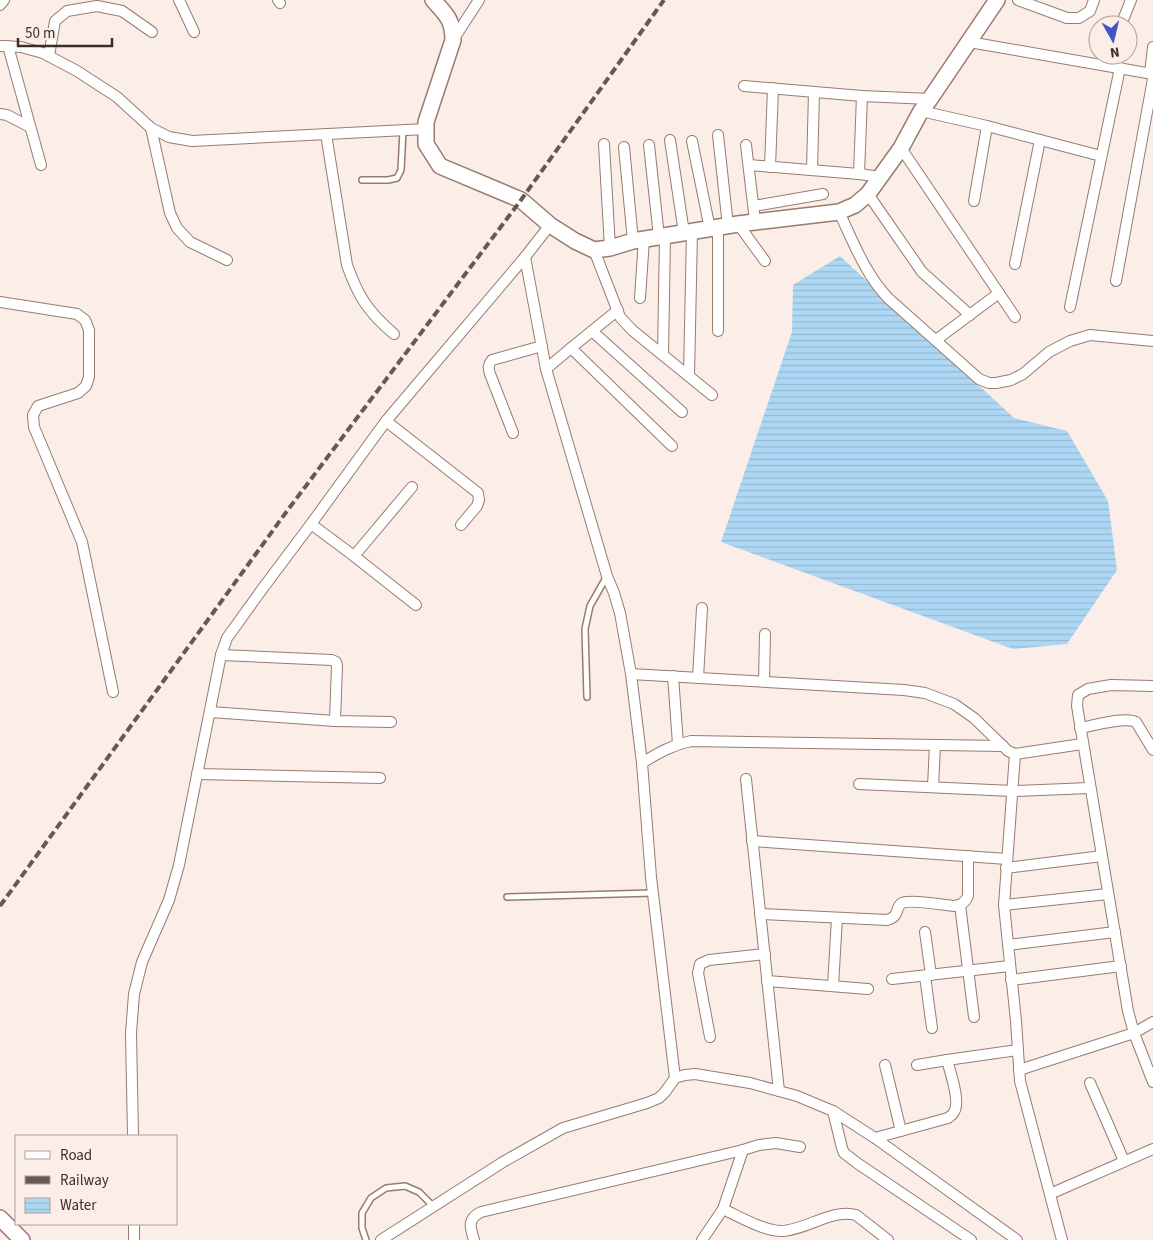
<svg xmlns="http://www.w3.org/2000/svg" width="1153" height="1240" font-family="'Source Sans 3',sans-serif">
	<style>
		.water { fill: url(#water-rules) }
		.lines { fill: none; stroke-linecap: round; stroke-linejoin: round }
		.lane-casing { stroke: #997b6d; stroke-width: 8 }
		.street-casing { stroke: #997b6d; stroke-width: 12 }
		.secondary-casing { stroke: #997b6d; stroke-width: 18 }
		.lane { stroke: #fff; stroke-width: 5 }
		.street { stroke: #fff; stroke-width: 10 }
		.secondary { stroke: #fff; stroke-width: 15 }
		.rail { stroke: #655953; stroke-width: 4; stroke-dasharray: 8 4; stroke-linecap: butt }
	</style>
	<defs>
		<pattern id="water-rules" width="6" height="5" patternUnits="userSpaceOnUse" patternTransform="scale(1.25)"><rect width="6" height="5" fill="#add7f4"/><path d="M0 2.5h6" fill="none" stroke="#96b9d1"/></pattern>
	</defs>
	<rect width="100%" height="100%" fill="#fbede7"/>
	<polygon class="water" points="840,256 1014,418 1067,431 1108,501 1117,570 1067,644 1013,649 721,542 792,332 793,285"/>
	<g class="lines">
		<defs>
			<g id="lane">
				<polyline points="362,180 388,180 397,178 401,170 403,130"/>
				<polyline points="587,697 585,629 590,606 607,576"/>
				<polyline points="507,897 653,893"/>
				<polyline points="366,1240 362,1228 362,1213 371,1198 386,1188 405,1186 419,1192 433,1206"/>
			</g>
			<g id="street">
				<polyline points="179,0 194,32"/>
				<polyline points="278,0 280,3"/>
				<polyline points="1018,0 1067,18 1079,18 1090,11 1094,0"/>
				<polyline points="0,5 4,0"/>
				<polyline points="1121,25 1131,0"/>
				<polyline points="453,40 479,0"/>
				<polyline points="969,42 1153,74"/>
				<polyline points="0,46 21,47 43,53 77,71 117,97 151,128 169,137 192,141 426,129"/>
				<polyline points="8,46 41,165"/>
				<polyline points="49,56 55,21 67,11 97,6 122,11 152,32"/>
				<polyline points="1150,74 1153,47"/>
				<polyline points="744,86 862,96 930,99"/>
				<polyline points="921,111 987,126 1101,156"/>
				<polyline points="0,114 7,115 30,127"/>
				<polyline points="151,128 170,213 177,228 190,242 227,260"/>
				<path d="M326,134L347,265C358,296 368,312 394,334"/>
				<polyline points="718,135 728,226"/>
				<polyline points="670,140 684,233"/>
				<polyline points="692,141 710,229"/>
				<polyline points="604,144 610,248"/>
				<polyline points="649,145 659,237"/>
				<polyline points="746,145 755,221"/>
				<polyline points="624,147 633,241"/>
				<polyline points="901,148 1015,317"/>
				<polyline points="749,165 859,174 881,177"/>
				<polyline points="770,167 773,88"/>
				<polyline points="812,170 814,92"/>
				<polyline points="859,174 862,96"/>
				<polyline points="868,194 922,272 970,315"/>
				<polyline points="974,201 987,126"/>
				<polyline points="754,206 823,194"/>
				<path d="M839,212C853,241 865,274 888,298L979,379L989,383H996L1011,380L1023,374L1049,352L1070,341L1090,335L1153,341"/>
				<polyline points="738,224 765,261"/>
				<polyline points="594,250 620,317 632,330 712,395"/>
				<polyline points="525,257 546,369 607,576 614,593 620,613 631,674 642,763 651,877 675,1078"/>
				<polyline points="1015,264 1040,140"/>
				<polyline points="1116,281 1153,79"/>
				<polyline points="640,298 644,239"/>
				<polyline points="0,302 77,314 85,320 89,330 89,377 86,386 78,393 38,406 33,415 34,427 82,542 113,692"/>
				<polyline points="1070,307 1120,68"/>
				<polyline points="592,331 682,412"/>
				<polyline points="718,331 718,227"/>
				<polyline points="936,340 999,293"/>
				<polyline points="571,348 672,446"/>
				<polyline points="663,355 665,236"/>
				<polyline points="546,369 571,348 618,310"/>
				<polyline points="689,376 692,232"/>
				<polyline points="386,421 478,493 479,500 477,506 461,525"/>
				<path d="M513,433L490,374C488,368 488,365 492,360L542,346"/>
				<polyline points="311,524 354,556 416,605"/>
				<polyline points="354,556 412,487"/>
				<polyline points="221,655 332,660 336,662 337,666 335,721"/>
				<polyline points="631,674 904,690 925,693 954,704 974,718 1008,751 1015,754 1082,744"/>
				<polyline points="673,676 678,744"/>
				<polyline points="698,678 702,608"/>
				<polyline points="764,681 765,634"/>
				<polyline points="1153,686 1111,685 1088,689 1078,695 1077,706 1128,1011 1134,1033 1153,1082"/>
				<polyline points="210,712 335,721 391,722"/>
				<path d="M1080,728C1093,726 1125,716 1136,722L1153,750"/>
				<polyline points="1015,754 1004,905 1016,1021 1020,1081 1062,1240"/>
				<path d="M642,763C658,753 672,745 691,741L1003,746"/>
				<polyline points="197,774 380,778"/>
				<polyline points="746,779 779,1091"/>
				<polyline points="859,784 1013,791 1090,788"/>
				<polyline points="933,787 935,745"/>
				<polyline points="752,841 1007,859"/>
				<polyline points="1006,868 1102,856"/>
				<polyline points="960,905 974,1017"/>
				<polyline points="1004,905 1108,894"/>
				<path d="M760,914L887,920C901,916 894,908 902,903C910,899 943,905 954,906C961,905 965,903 968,896V856"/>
				<polyline points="925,932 931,975"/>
				<polyline points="1008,945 1115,932"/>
				<polyline points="925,976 932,1028"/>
				<polyline points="892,979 1010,966"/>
				<polyline points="1011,980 1121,966"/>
				<polyline points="767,981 868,989"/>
				<polyline points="833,986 837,918"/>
				<polyline points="710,1037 698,973 700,964 709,960 765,954"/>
				<polyline points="885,1065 901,1131"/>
				<polyline points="917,1065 947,1060 1018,1050"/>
				<polyline points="1019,1070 1134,1033 1153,1022"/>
				<polyline points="1090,1083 1124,1161"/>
				<polyline points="833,1111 842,1148 844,1153 857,1163 971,1240"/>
				<polyline points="133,1136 131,1033 134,994 142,962 169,900 179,865 221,655 227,638 263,588 311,524 386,421 525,257 550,225"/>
				<path d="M875,1138L948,1118C950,1116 953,1115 954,1112C961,1102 950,1072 947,1060"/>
				<polyline points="1050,1194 1153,1149"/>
				<path d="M723,1209C738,1216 764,1231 781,1231C804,1231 833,1208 856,1215L888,1240"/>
				<polyline points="134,1240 134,1224"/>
				<polyline points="381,1240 503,1162 563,1128 647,1103 659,1098 665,1092 675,1078 685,1075 695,1074 750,1083 797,1096 833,1111 875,1138 1017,1240"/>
				<path d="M474,1240C470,1227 467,1219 481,1212L743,1150L759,1145L776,1143L800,1147"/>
				<polyline points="702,1240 723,1209 743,1150"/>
			</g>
			<g id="secondary">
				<path d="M433,0C446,14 453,20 453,40L426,122V144L440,166L521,200L550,225L575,241L594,250L610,248L633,241L738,224L839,212L855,205L868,194L901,148L921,111L930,99L997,0"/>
				<polyline points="0,1218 22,1240"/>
			</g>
		</defs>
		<use href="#lane" class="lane-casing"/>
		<use href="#street" class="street-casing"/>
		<use href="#secondary" class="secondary-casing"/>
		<use href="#lane" class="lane"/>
		<use href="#street" class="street"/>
		<use href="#secondary" class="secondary"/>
		<polyline class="rail" points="0,906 287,511 521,200 664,0"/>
	</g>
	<rect x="15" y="1135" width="162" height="90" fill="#fbede7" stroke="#aea19b"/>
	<rect x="25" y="1151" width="25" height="8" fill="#ffffff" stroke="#aea19b"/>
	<text x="60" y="1160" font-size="15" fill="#3a2e28">Road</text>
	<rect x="25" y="1176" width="25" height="8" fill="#655953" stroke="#aea19b"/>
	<text x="60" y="1185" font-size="15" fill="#3a2e28">Railway</text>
	<rect x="25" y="1198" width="25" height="15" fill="url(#water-rules)" stroke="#aea19b"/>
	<text x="60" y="1210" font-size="15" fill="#3a2e28">Water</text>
	<g transform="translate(1113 40) rotate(172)"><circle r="24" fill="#fbede7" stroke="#aea19b"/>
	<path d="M0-4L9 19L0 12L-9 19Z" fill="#4154c8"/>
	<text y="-8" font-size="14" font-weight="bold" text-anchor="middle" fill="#3a2e28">N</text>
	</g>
	<path d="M18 38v8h94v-8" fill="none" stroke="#3a2e28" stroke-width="2.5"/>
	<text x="25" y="38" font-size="15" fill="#3a2e28" stroke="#fbede7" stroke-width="4" paint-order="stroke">50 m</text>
</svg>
